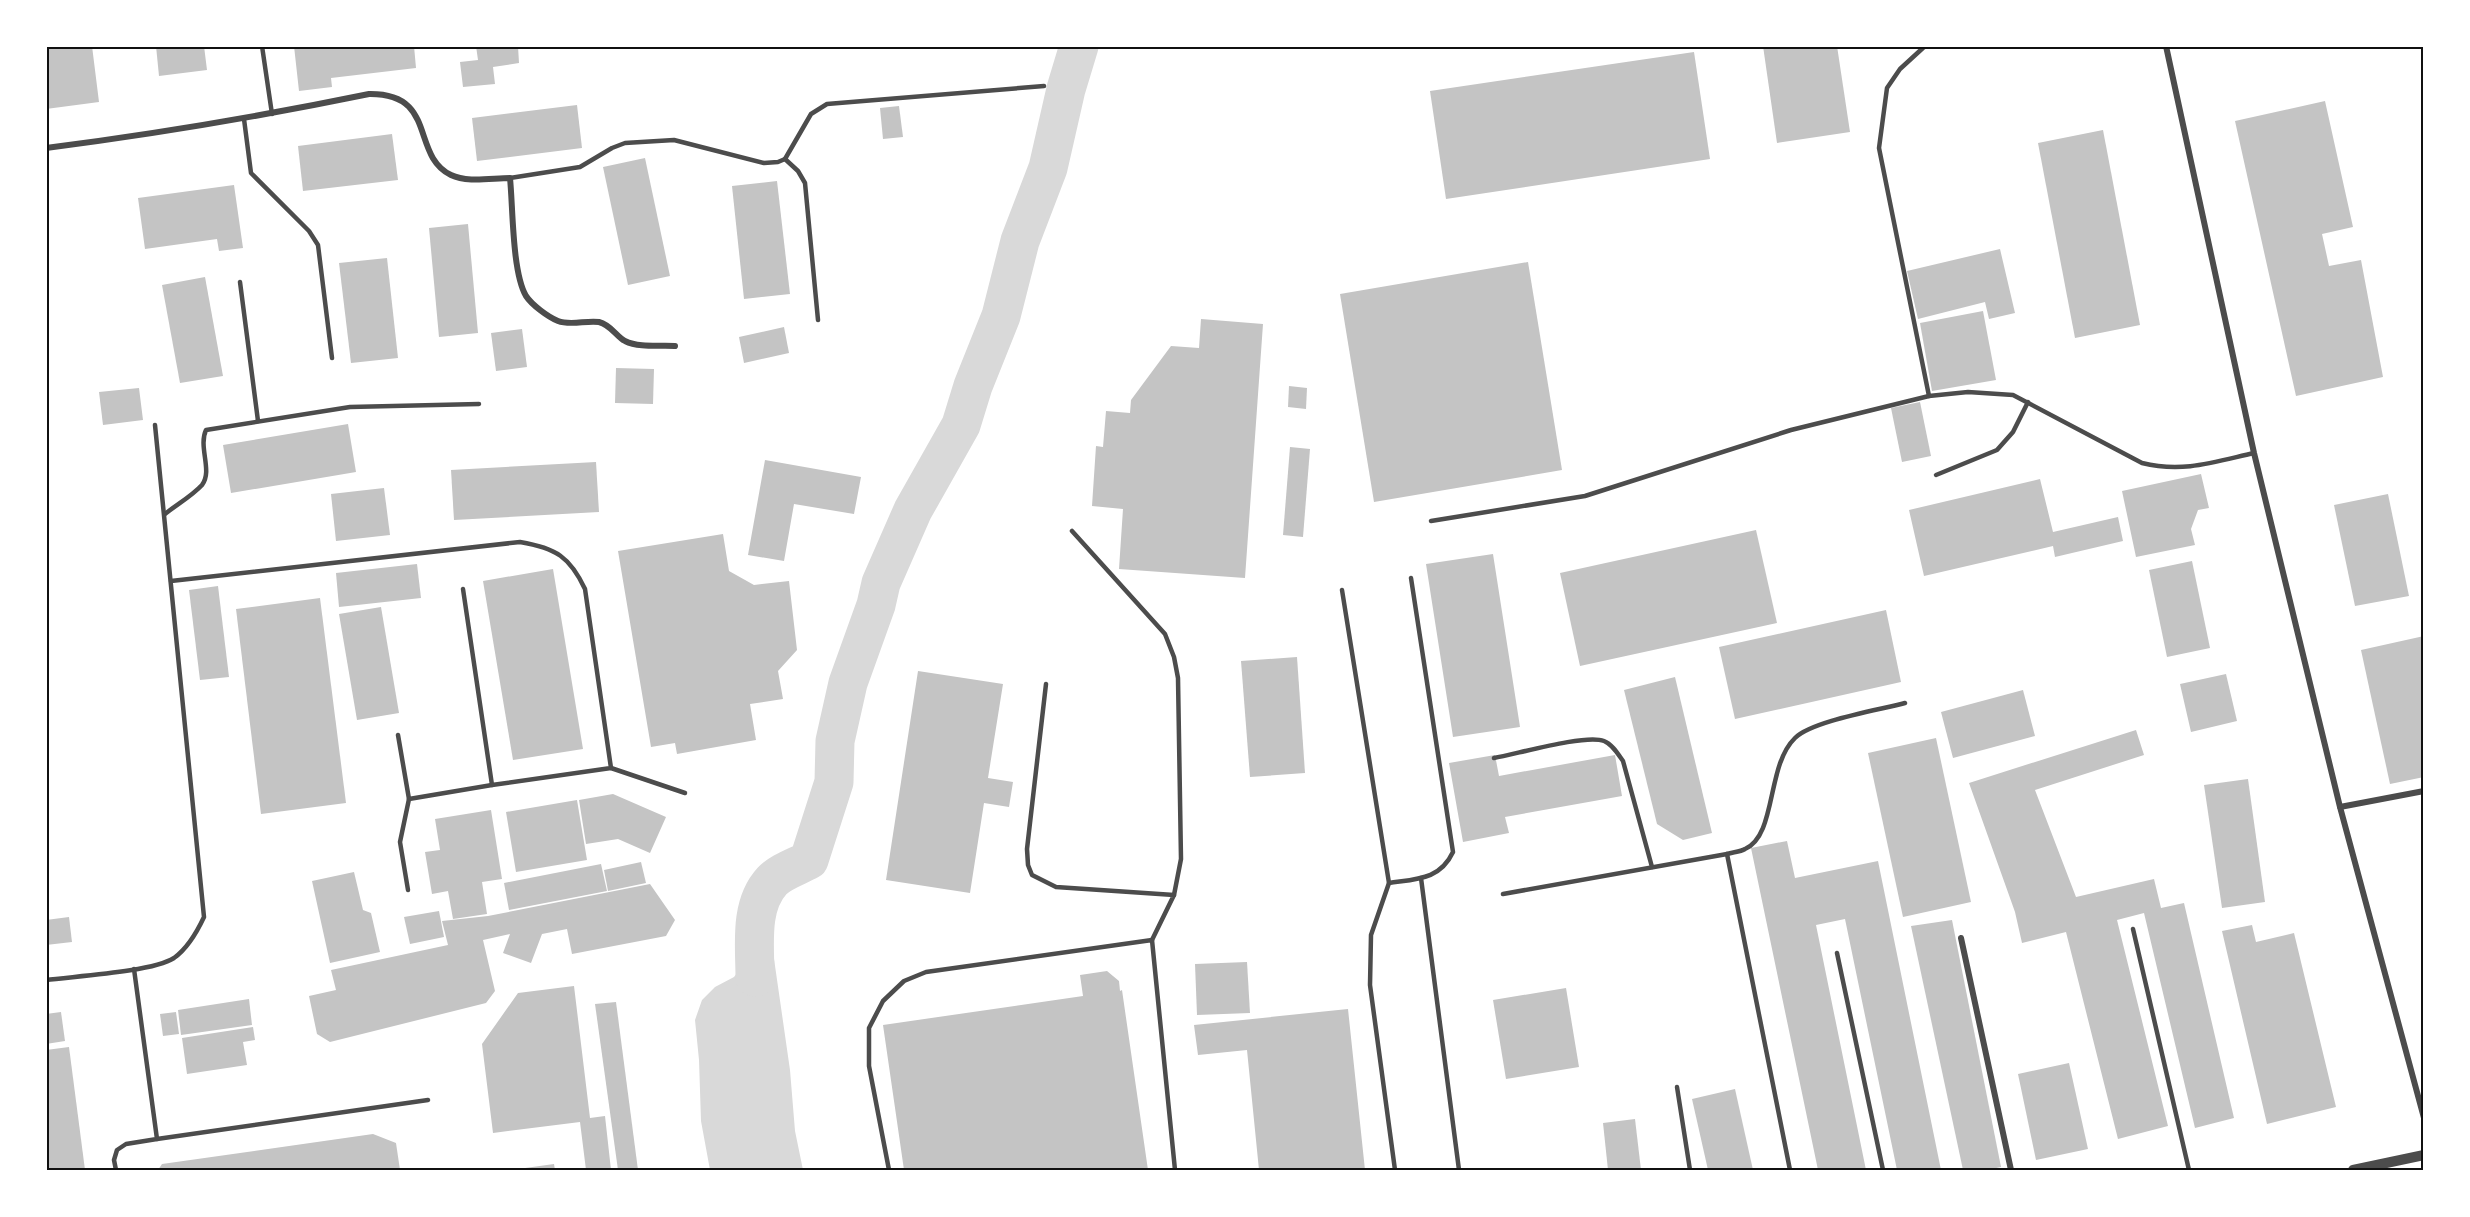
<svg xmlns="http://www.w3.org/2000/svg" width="2470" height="1217" font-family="'IBM Plex Sans',sans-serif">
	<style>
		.water { fill: #d9d9d9 }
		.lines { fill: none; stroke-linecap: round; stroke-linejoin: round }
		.river { stroke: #d9d9d9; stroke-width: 39 }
		.building { fill: #c4c4c4 }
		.service { stroke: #4c4c4c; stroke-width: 4.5 }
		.minor { stroke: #4c4c4c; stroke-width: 6 }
		.tertiary { stroke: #4c4c4c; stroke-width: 10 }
		.neatline { fill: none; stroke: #111; stroke-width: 2 }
	</style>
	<rect width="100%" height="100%" fill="#fff"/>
	<polygon class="water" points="754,923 770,931 790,1070 795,1131 803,1170 710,1170 701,1121 699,1060 695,1020 702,1000 715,987 734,977 746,961"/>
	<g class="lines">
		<path class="river" d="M755,977C755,946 749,906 772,881C780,872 798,866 809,860L834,782L835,741L848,683L876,605L881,583L913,510L961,425L973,386L1001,316L1020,241L1048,168L1066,89L1079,46"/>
	</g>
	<g class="building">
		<polygon points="46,46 92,46 99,102 46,109"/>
		<polygon points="156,46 204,46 207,70 159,76"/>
		<polygon points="294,46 414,46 416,68 331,78 332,87 299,91"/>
		<polygon points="476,46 518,46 519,63 493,67 495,84 463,87 460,62 478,60"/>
		<polygon points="1763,46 1837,46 1850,132 1777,143"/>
		<polygon points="1694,52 1710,159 1446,199 1430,91"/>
		<polygon points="2325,101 2353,227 2322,234 2329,266 2361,260 2383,377 2296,396 2235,121"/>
		<polygon points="577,105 582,148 477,161 472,118"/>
		<polygon points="899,106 903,137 883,139 880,108"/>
		<polygon points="2103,130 2140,325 2075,338 2038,143"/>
		<polygon points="392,134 398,180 303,191 298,146"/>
		<polygon points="645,158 670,276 628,285 603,167"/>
		<polygon points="777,181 790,294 744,299 732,186"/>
		<polygon points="234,185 243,248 219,251 217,239 145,249 138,198"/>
		<polygon points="468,224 478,333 439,337 429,228"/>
		<polygon points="2000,249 2015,313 1989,319 1985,302 1918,319 1907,271"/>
		<polygon points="387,258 398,358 351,363 339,263"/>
		<polygon points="1528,262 1562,470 1374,502 1340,294"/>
		<polygon points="205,277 223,376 180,383 162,285"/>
		<polygon points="1983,311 1996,380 1932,391 1920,323"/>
		<polygon points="1201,319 1263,324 1245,578 1119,569 1123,509 1092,506 1096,446 1103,447 1106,411 1130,413 1131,400 1171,346 1199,348"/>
		<polygon points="784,327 789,353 744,363 739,337"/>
		<polygon points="522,329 527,367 496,371 491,333"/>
		<polygon points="616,368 654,369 653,404 615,403"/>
		<polygon points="1289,386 1307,388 1306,409 1288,407"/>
		<polygon points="139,388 143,420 103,425 99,392"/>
		<polygon points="1920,402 1931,456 1902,462 1891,408"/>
		<polygon points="348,424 356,472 231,493 223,445"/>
		<polygon points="1290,447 1310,449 1303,537 1283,535"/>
		<polygon points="765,460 861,477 854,514 794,504 784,561 748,555"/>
		<polygon points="596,462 599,512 454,520 451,470"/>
		<polygon points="2201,474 2209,508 2198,510 2191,529 2195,545 2136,557 2122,491"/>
		<polygon points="2040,479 2053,532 2118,517 2123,541 2055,557 2053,546 1924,576 1909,510"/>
		<polygon points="384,488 390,535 336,541 331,494"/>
		<polygon points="2388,494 2409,596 2355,606 2334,505"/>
		<polygon points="1756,530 1777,623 1580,666 1560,573"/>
		<polygon points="723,534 729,571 754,585 789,581 797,650 778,671 783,699 750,704 756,740 677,754 675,743 651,747 618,551"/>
		<polygon points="1493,554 1520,727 1453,737 1426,564"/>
		<polygon points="2192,561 2210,648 2167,657 2149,570"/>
		<polygon points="417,564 421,598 339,607 336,573"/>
		<polygon points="553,569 583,749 513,760 483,581"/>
		<polygon points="218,586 229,677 200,680 189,590"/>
		<polygon points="320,598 346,803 261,814 236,609"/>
		<polygon points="381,607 399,713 357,720 339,614"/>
		<polygon points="1886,610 1901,682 1735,719 1719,647"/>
		<polygon points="2424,636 2424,777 2390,784 2361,650"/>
		<polygon points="1297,657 1305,773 1250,777 1241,661"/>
		<polygon points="918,671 1003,684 988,778 1013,782 1009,807 984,803 970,893 886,880"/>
		<polygon points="2226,674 2237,721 2191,732 2180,684"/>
		<polygon points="1675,677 1712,833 1683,840 1657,824 1624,690"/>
		<polygon points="2023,690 2035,736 1953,758 1941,712"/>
		<polygon points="2136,730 2144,755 2035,790 2076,897 2154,879 2161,908 2184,903 2234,1118 2195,1128 2144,913 2117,920 2168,1126 2118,1139 2066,932 2022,943 2015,912 1969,783"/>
		<polygon points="1936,738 1971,902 1903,917 1868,753"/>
		<polygon points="1495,755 1499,776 1615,755 1622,796 1505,817 1509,833 1463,842 1449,763"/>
		<polygon points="2248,779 2265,902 2222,908 2204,785"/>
		<polygon points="613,794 666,817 650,853 618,839 586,844 579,800"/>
		<polygon points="577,800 587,860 516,872 506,812"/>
		<polygon points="491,810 502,879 482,882 487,914 453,919 448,891 432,894 425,852 440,850 435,819"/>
		<polygon points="1787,841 1795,878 1878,861 1941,1170 1897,1170 1845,919 1816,925 1866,1170 1818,1170 1751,848"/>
		<polygon points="641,862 646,883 608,891 604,870"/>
		<polygon points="601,864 607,891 509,910 504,883"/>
		<polygon points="354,872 363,910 371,913 380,952 330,963 312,881"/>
		<polygon points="650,884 675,920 666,936 572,954 567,929 542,934 531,963 503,953 510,934 483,940 495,991 486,1003 330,1042 317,1034 309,996 336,990 331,970 448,945 442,921 488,916"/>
		<polygon points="439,911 444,937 410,944 404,917"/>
		<polygon points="69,917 72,942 46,945 46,920"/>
		<polygon points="1952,920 2001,1167 1987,1170 1963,1170 1911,926"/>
		<polygon points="2252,925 2256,942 2294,933 2336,1107 2267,1124 2222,931"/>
		<polygon points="1247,962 1250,1013 1197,1015 1195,964"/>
		<polygon points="1107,971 1119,981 1120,991 1122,990 1148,1170 904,1170 883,1025 1083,996 1080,975"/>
		<polygon points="574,986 590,1118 605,1116 611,1170 586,1170 580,1122 493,1133 482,1044 518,993"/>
		<polygon points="1566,988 1579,1067 1506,1079 1493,1000"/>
		<polygon points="249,999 252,1025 181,1035 178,1010"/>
		<polygon points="616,1002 638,1170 618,1170 595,1004"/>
		<polygon points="1348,1009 1365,1170 1259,1170 1247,1050 1198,1055 1194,1025"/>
		<polygon points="61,1012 65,1041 46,1044 46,1014"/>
		<polygon points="176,1012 179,1034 163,1036 160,1014"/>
		<polygon points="253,1027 255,1040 243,1042 247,1065 187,1074 182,1038"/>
		<polygon points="69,1047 85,1170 46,1170 46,1050"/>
		<polygon points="2069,1063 2088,1149 2036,1160 2018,1074"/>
		<polygon points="1735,1089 1753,1170 1708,1170 1692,1099"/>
		<polygon points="1635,1119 1641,1170 1608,1170 1603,1123"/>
		<polygon points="373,1134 396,1143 400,1170 158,1170 162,1164"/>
		<polygon points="554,1164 555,1170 518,1170 518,1169"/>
	</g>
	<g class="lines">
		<g class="service">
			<polyline points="262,46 272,114"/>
			<polyline points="244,119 251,173 309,231 318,245 332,358"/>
			<polyline points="785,159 811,114 827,104 1044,86"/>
			<polyline points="510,178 580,167 612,148 625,143 674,140 764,163 778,162 785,159 798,171 805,183 818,320"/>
			<polyline points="240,282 258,421"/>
			<polyline points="1929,396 1879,148 1887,88 1900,69 1924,47 1929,46"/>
			<polyline points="1936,475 1997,450 2013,432 2028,402"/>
			<path d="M165,514C176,505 192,496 202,485C213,471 198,447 206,430L350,407L479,404"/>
			<path d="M1431,521L1585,496L1791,430L1929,396L1968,392L2013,395L2142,463C2183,473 2214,462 2254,453"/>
			<polyline points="1072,531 1165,634 1174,657 1178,678 1181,859 1174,895"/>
			<path d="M171,581L520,542C556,548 570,557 585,589L611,768L492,785L463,589"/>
			<polyline points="1342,590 1389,883 1371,935 1370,985 1395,1170"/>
			<polyline points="1046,684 1027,849 1028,865 1032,875 1056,887 1174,895 1152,940"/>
			<polyline points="398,735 409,799"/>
			<path d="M1494,758C1517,754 1585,734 1604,741C1612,744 1618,754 1623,761L1652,867"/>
			<polyline points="611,768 685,793"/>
			<path d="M1727,854C1733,852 1740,852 1745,849C1777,835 1766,766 1795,738C1812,721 1879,710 1905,703"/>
			<polyline points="1421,878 1459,1170"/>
			<path d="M1389,883C1416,879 1440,880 1453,852L1411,578"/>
			<polyline points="408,890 400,842 409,799 492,785"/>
			<polyline points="1503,894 1727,854 1790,1170"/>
			<polyline points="2133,929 2189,1170"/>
			<polyline points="1837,953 1883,1170"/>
			<path d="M46,980C76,976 152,972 174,958C188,948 197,932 204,917L155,425"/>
			<polyline points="1677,1087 1690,1170"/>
			<polyline points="157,1139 428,1100"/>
			<polyline points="116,1170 114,1160 117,1150 126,1144 157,1139 134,969"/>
			<polyline points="889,1170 869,1066 869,1028 883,1001 904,981 926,972 1152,940 1175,1170"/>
		</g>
		<g class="minor">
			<polyline points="2166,46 2254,453 2340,807 2424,1118"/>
			<path d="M46,148C155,134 262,116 369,94C438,93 410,155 451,175C467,183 492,178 510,178C513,207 512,272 526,296C532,305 548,317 558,321C571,326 586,320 599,322C611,325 616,336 625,341C639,348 660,345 675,346"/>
			<polyline points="2340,807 2424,791"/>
			<polyline points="1961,938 2011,1170"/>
		</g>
		<polyline class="tertiary" points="2353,1170 2424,1155"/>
	</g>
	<rect width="2470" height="1217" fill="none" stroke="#ffffff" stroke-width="96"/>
	<rect x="48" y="48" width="2374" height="1121" class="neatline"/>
</svg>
